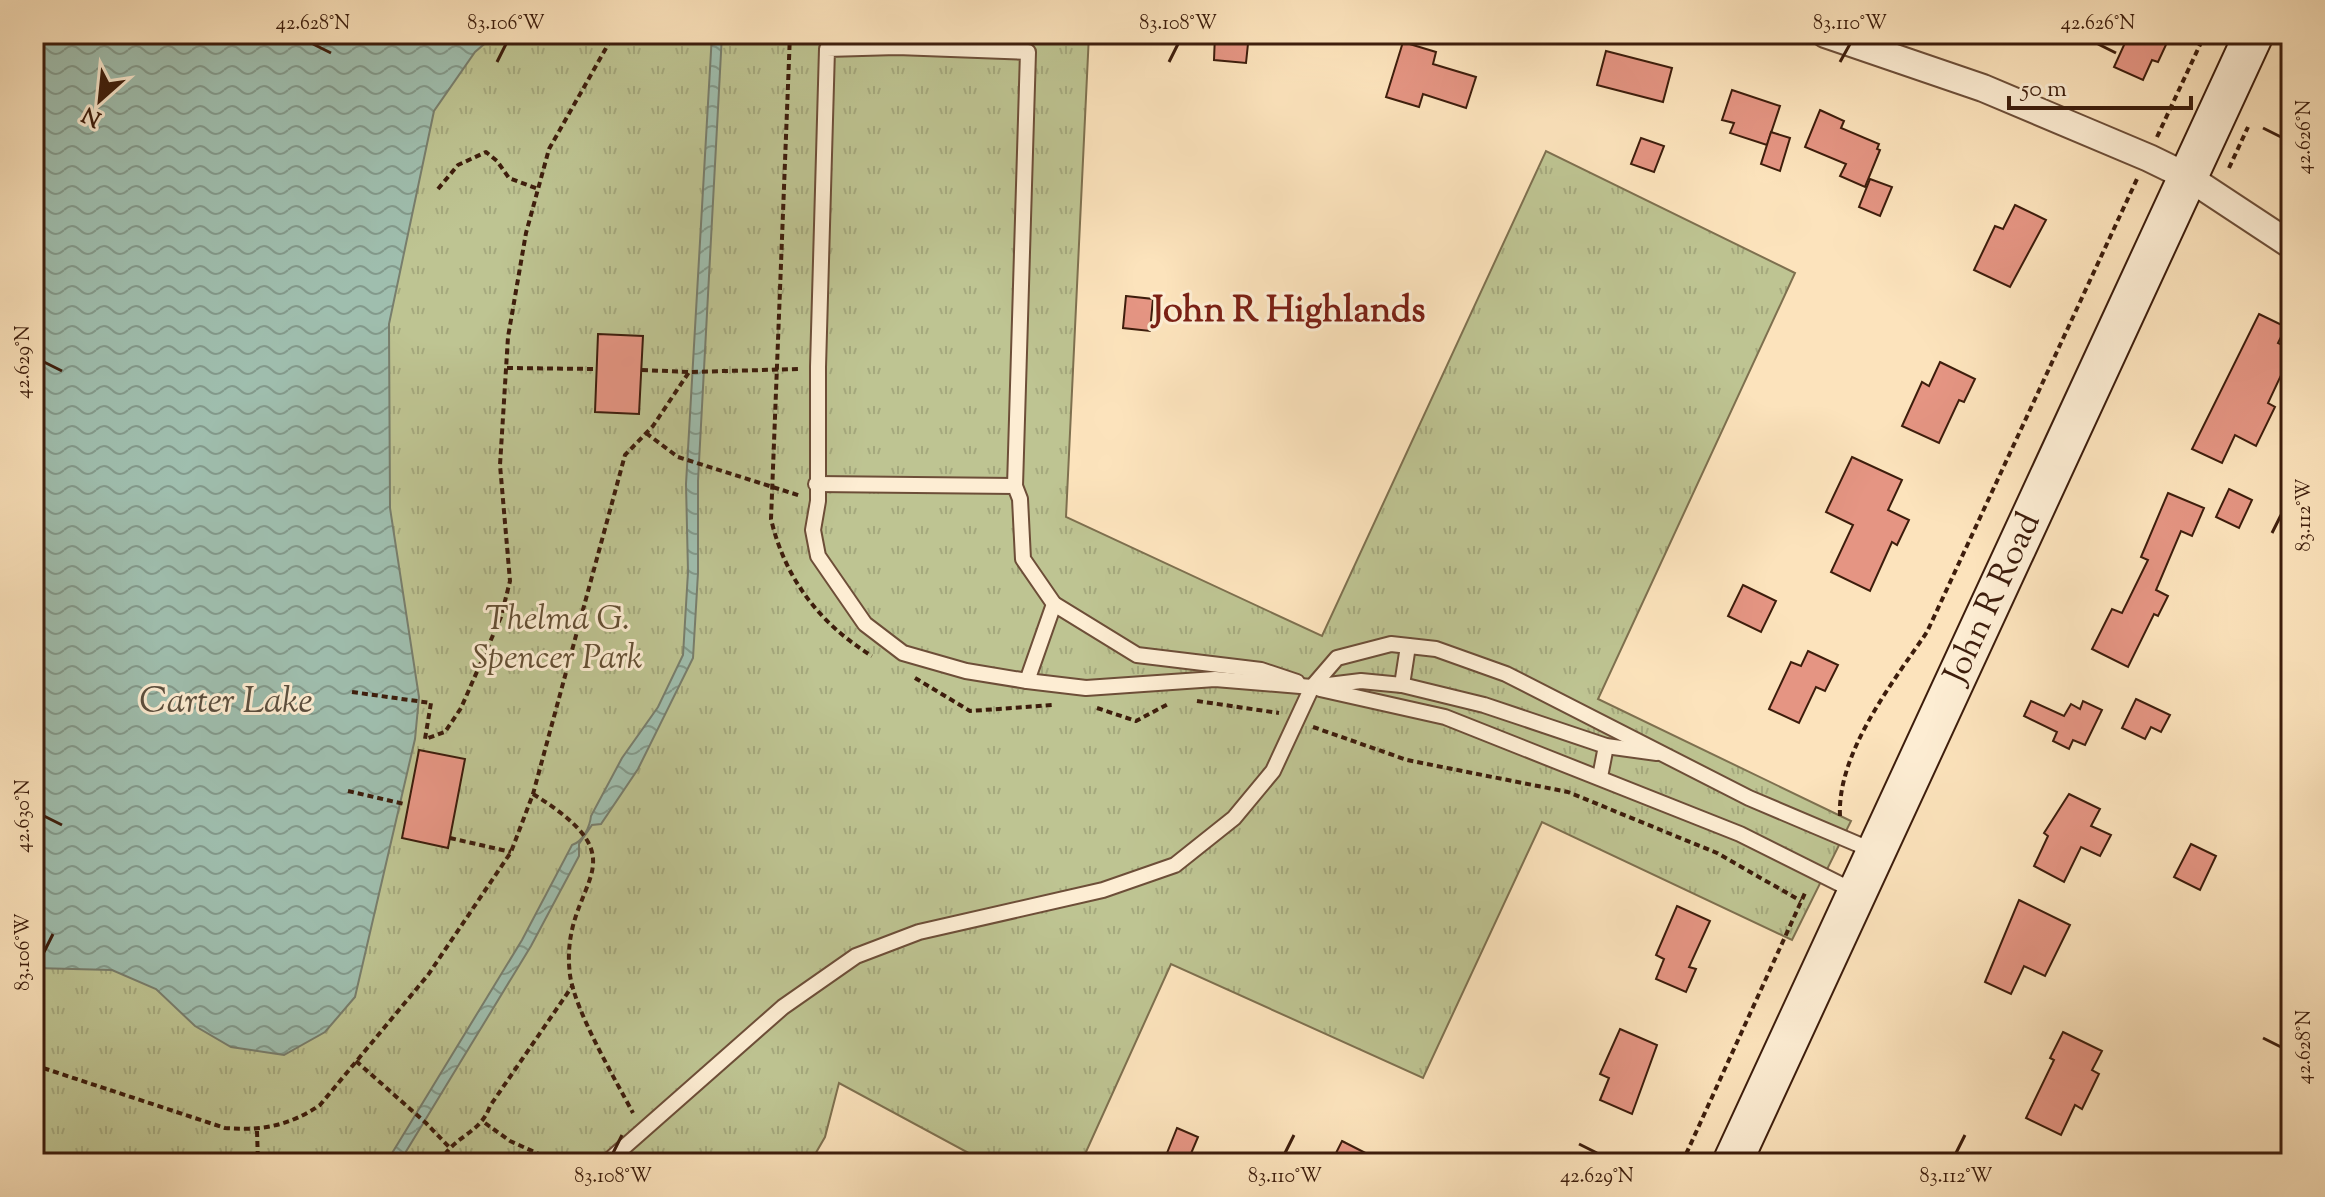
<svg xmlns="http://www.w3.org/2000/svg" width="2325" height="1197" font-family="'Sorts Mill Goudy',serif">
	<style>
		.park { fill: url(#park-tufts); stroke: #7e704f; stroke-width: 2 }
		.water { fill: url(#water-waves); stroke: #787e6d; stroke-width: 2 }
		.building { fill: #e59583; stroke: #3d1d0c; stroke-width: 2 }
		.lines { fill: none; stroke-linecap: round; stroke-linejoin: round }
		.service-casing { stroke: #6d4e38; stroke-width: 18 }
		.minor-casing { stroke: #6d4e38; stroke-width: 30 }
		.secondary-casing { stroke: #3d1d0c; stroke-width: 42 }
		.path { stroke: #3d1d0c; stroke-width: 4; stroke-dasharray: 6 4; stroke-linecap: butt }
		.service { stroke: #fdedd3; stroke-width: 14 }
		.minor { stroke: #fdedd3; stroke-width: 26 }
		.secondary { stroke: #fdedd3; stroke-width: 38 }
		.ticks { fill: none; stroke: #3d1d0c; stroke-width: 3 }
		.labels { text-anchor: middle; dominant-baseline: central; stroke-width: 6; stroke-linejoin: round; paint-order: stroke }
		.street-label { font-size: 34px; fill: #3d1d0c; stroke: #fdedd3 }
		.park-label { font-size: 34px; font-style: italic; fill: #644f34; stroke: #fdedd3 }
		.neighbourhood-label { font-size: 36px; font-weight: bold; fill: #7a1f14; stroke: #fdedd3 }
		.water-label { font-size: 36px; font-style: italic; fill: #5a4d3d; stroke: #fdedd3 }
		.neatline { fill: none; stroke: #3d1d0c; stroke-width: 3 }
		.ticks-label { font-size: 20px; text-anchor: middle; fill: #3d1d0c }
	</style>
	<defs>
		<pattern id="park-tufts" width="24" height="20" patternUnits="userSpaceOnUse" patternTransform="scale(2)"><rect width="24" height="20" fill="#bec492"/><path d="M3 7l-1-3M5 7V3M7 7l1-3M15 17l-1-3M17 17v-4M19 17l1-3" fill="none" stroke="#a4a87d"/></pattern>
		<pattern id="water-waves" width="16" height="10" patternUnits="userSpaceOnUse" patternTransform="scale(2)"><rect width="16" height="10" fill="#9fbeae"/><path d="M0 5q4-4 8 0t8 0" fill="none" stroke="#839a8c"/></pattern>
	</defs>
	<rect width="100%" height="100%" fill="#fce3bc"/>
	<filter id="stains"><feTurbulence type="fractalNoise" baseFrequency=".0025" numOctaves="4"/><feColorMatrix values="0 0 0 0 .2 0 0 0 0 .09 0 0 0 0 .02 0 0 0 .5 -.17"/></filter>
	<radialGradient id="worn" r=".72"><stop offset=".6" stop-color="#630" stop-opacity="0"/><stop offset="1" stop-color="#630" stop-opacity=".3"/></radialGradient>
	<polygon class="park" points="34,34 1089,34 1066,517 1322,636 1546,151 1795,273 1598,699 1851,821 1792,940 1542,822 1423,1078 1171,964 1081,1163 987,1163 839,1083 825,1137 810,1163 34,1163"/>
	<g class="water">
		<polygon points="34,34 496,34 475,52 434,111 389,324 390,508 419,697 415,739 355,997 325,1032 284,1055 231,1047 195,1026 156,989 112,970 34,968"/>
		<path d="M712,34H722L698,481V573L693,658L638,769L601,824L592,825L579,844V856L531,946L399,1163H386L522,940L572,845C583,842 590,826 591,816L622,758L658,707L683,655L688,572L686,484Z"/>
	</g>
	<g class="building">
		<polygon points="1215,34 1249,34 1246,63 1214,60"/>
		<polygon points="2129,34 2171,34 2158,62 2152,60 2143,80 2114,67"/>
		<polygon points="1403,42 1436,52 1433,64 1476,77 1466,108 1423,94 1419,107 1386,97"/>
		<polygon points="1606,51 1672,68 1663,102 1597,85"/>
		<polygon points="1732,90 1780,106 1767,145 1730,133 1734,123 1722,120"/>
		<polygon points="1820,110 1844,121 1841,128 1879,144 1877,149 1880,150 1865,187 1840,176 1846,164 1805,147"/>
		<polygon points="1771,132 1790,138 1780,171 1761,164"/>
		<polygon points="1641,138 1664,146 1654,172 1631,164"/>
		<polygon points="1870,179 1892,187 1880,216 1859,207"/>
		<polygon points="2015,205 2046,220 2010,287 1974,270 1995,226 2003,229"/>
		<polygon points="1126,296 1153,299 1150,331 1123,328"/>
		<polygon points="2259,314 2286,327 2278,343 2291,349 2291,354 2268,403 2275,407 2256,446 2235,435 2222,463 2192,449"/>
		<polygon points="598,334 643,336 639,414 595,412"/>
		<polygon points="1940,362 1975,379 1964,402 1959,400 1939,443 1902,426 1922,382 1929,386"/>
		<polygon points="1852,457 1902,480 1888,510 1909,520 1897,545 1892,542 1870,591 1831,572 1853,525 1826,512"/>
		<polygon points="2229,489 2252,500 2239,528 2216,517"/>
		<polygon points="2168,493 2204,508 2192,536 2181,531 2156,590 2168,596 2158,616 2154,614 2128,667 2092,649 2112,609 2122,613 2148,560 2141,557"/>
		<polygon points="1743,585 1776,601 1761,632 1728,616"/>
		<polygon points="1808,651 1838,665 1825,691 1816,687 1799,723 1769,709 1791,662 1801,666"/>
		<polygon points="2136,699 2170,715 2161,732 2151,727 2145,739 2122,728"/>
		<polygon points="2031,701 2064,716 2071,704 2080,709 2083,701 2102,710 2085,745 2073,740 2069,749 2053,741 2057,732 2024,716"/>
		<polygon points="419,750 465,759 448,848 402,838"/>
		<polygon points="2069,794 2100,809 2091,826 2111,835 2100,856 2081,847 2064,882 2034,866 2048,836 2044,833"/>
		<polygon points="2191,844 2216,856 2200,890 2174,877"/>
		<polygon points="2019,900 2070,925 2045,976 2024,966 2011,994 1985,982"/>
		<polygon points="1677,906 1710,921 1689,967 1696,969 1686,992 1656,979 1664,959 1656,955"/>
		<polygon points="1620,1029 1657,1045 1632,1114 1600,1100 1609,1078 1600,1074"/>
		<polygon points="2063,1032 2102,1051 2092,1070 2099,1074 2082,1109 2075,1105 2061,1135 2026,1118 2054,1060 2050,1058"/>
		<polygon points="1177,1128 1198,1137 1187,1163 1163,1163"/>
		<polygon points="1342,1141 1385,1163 1331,1163"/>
	</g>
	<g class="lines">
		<defs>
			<g id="service">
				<polyline points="816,484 1015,486 1020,499 1023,559 1054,604 1137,655 1261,670 1297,682"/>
				<polyline points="1015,486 1028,52 897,47 827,49 818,367 818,501 813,530 818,556 865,624 903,653 966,671 1027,681 1086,688 1215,679 1312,687 1361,681 1402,685 1484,705 1606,746 1657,753"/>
				<polyline points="1027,681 1054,604"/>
				<polyline points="1402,685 1408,646"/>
				<polyline points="1320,689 1445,717 1740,834 1856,892"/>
				<polyline points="1600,777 1606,746"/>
				<polyline points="606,1163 783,1007 856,956 919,932 1103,890 1175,865 1234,818 1273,771 1312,687 1337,658 1391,644 1436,649 1506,674 1749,798 1874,851"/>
			</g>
			<polyline id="minor" points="1825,34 1983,88 2149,158 2188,177 2291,245"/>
			<g id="secondary">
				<path id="s1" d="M1732,1163L2254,34"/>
			</g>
		</defs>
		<use href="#service" class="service-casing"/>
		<use href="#minor" class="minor-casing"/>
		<use href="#secondary" class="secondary-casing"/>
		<g class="path">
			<path d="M790,34L771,519C785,579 820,624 872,656"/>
			<polyline points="2284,46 2290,34"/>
			<polyline points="2157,137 2205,34"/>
			<polyline points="2229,168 2248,127"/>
			<polyline points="438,189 458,165 486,152 497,161 509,178 538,189"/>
			<polyline points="507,368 596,369"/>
			<polyline points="642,370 689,372 800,369"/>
			<polyline points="646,433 678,457 801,496"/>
			<polyline points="915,678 970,711 1053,705"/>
			<polyline points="352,692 431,703 425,739 445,732 461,708 501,617 510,581 500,465 508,337 526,233 549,149 614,34"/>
			<polyline points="1197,701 1279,713"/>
			<polyline points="1097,708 1136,721 1170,703"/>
			<polyline points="1313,727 1407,760 1568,792 1717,853 1801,901"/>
			<polyline points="348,791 404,804"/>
			<path d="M533,794C650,866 558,880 570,975C575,1011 615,1079 633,1113"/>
			<path d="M1840,816C1837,753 1893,682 1927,632L2137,179"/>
			<polyline points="450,838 511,852"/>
			<polyline points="356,1061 426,1123 449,1147"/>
			<path d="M34,1065L225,1128C261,1131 289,1126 320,1105L428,975L511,852L533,794L625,455L653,426L689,372"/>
			<polyline points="485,1123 510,1141 559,1163"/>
			<polyline points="257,1131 258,1163"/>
			<path d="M440,1163C453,1135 480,1135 490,1106L573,985"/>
			<polyline points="1682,1163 1805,893"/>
		</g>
		<use href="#service" class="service"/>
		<use href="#minor" class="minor"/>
		<use href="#secondary" class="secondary"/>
	</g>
	<path class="ticks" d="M313,44L331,53M2098,44L2116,53M497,62L506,44M1169,62L1178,44M1840,62L1850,44M2263,128L2281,137M44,362L62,371M2272,533L2281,515M44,816L62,825M44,952L53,934M2263,1038L2281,1047M1579,1144L1597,1153M613,1153L622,1135M1285,1153L1294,1135M1956,1153L1965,1135"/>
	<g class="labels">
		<g class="street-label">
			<text stroke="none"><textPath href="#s1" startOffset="622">John R Road</textPath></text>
		</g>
		<g class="park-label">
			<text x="557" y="620">Thelma G.<tspan x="557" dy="39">Spencer Park</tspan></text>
		</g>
		<g class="neighbourhood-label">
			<text x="1289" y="312">John R Highlands</text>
		</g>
		<g class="water-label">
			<text x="226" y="703">Carter Lake</text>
		</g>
	</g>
	<rect width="2325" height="1197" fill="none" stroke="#fce3bc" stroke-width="88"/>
	<g transform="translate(100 100) rotate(207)" stroke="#fdedd3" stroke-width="6" paint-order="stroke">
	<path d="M0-6L14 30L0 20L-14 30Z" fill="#3d1d0c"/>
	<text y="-12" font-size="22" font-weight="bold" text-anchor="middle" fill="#3d1d0c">N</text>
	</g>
	<path d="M2009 96v12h182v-12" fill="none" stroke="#3d1d0c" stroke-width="4"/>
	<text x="2021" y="96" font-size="24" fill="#3d1d0c" stroke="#fdedd3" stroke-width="6" paint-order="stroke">50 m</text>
	<rect x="44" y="44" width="2237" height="1109" class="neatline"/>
	<g class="ticks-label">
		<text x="313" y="29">42.628°N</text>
		<text x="506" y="29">83.106°W</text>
		<text x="1178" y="29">83.108°W</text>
		<text x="1850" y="29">83.110°W</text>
		<text x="2098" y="29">42.626°N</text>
		<text transform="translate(2303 137) rotate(-90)" y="7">42.626°N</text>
		<text transform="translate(22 362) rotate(-90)" y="7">42.629°N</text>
		<text transform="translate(2303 515) rotate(-90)" y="7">83.112°W</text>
		<text transform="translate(22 816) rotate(-90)" y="7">42.630°N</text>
		<text transform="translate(22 952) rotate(-90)" y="7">83.106°W</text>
		<text transform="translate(2303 1047) rotate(-90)" y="7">42.628°N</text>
		<text x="613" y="1182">83.108°W</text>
		<text x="1285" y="1182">83.110°W</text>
		<text x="1597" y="1182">42.629°N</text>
		<text x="1956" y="1182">83.112°W</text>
	</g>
	<rect width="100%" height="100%" filter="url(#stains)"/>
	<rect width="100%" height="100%" fill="url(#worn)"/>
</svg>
